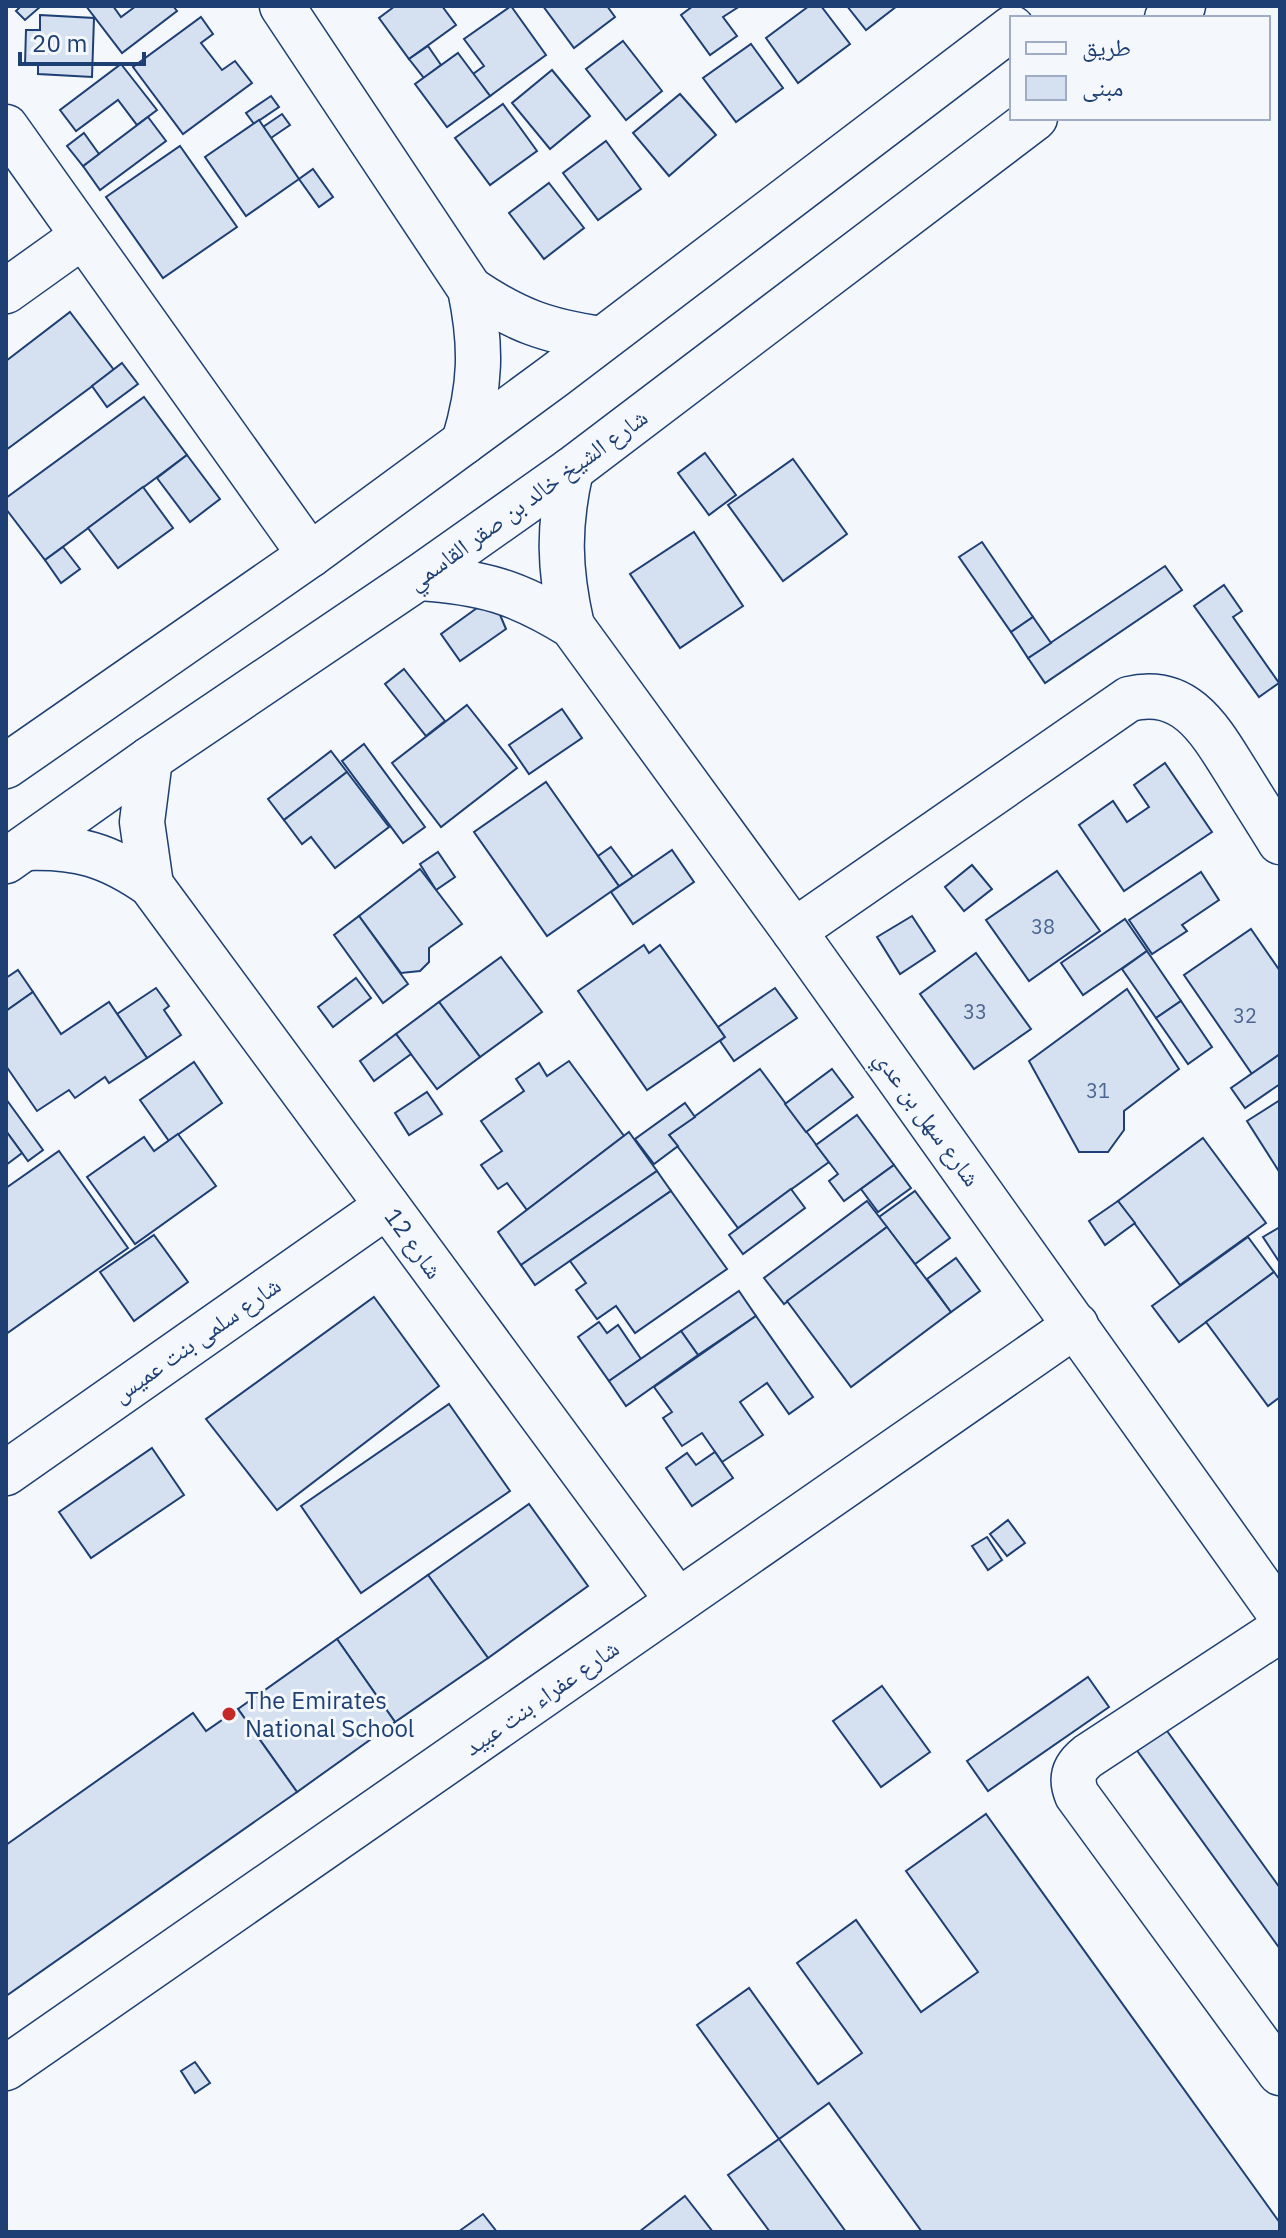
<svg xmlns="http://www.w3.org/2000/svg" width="1286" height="2238" font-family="'IBM Plex Sans','Noto Naskh Arabic',sans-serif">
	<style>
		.building { fill: #d5e0f0; stroke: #1d3f73; stroke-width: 2 }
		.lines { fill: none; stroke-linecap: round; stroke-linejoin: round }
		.minor-casing { stroke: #1d3f73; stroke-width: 47 }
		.major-casing { stroke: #1d3f73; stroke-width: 47 }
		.minor { stroke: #f4f7fb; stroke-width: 44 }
		.major { stroke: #f4f7fb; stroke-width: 44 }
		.poi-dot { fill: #c62828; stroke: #f4f7fb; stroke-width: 3 }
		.labels { text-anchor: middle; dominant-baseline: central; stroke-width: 6; stroke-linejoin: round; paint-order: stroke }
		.number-label { font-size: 20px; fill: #4b6792 }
		.street-label { font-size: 24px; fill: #1d3f73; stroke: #f4f7fb }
		.poi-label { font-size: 24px; fill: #1d3f73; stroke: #f4f7fb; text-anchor: start }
	</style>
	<rect width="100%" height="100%" fill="#f4f7fb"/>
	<g class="building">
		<polygon points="21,6 41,6 25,20 16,11"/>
		<polygon points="86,6 113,6 121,17 136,6 173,6 177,11 122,53"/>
		<polygon points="395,6 442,6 456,25 409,59 379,18"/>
		<polygon points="511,6 546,55 490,96 473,74 484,66 464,39"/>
		<polygon points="543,6 607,6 615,17 574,48"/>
		<polygon points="693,6 740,6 723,17 737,36 710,55 681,15"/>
		<polygon points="809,6 821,6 850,44 798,83 766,38"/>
		<polygon points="847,6 897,6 866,30"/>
		<polygon points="40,15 94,18 92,77 38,74 38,65 25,65 26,30 40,30"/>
		<polygon points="201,17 213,34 201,43 222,70 235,61 252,83 183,134 133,67"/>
		<polygon points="623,41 662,91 626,120 586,69"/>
		<polygon points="751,44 783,88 736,122 703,78"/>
		<polygon points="428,46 441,65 424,78 409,59"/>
		<polygon points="458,53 490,96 447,127 415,84"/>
		<polygon points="121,64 157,110 137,125 118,100 76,131 60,110"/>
		<polygon points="552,70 590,116 550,149 512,103"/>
		<polygon points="680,94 716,135 669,176 633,133"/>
		<polygon points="271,96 279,107 254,124 246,113"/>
		<polygon points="503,104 537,151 490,185 455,138"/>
		<polygon points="282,114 290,125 271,138 263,127"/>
		<polygon points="148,117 166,141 100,190 83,166"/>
		<polygon points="259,120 299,179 246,216 205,157"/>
		<polygon points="84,133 99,154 83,166 67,146"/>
		<polygon points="606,141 641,189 598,220 563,173"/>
		<polygon points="180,146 237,227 163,278 106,197"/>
		<polygon points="313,169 333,197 319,207 299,179"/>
		<polygon points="549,183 584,228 544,259 509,213"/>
		<polygon points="70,312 114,370 6,450 6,361"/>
		<polygon points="122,363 138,384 107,407 92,386"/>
		<polygon points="144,397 187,455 45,560 6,509 6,498"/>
		<polygon points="705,453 736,495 709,515 678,473"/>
		<polygon points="187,455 220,499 190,522 157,478"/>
		<polygon points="793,459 847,534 783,581 728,505"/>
		<polygon points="143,487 173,528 118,568 88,528"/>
		<polygon points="694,532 743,606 680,648 630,574"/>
		<polygon points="982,542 1033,617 1011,632 959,557"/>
		<polygon points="63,547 80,569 61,583 45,560"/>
		<polygon points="1165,566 1182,590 1045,683 1028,658"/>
		<polygon points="1224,585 1242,611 1233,617 1279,683 1259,697 1194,606"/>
		<polygon points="477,608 498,610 506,629 460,661 441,634"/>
		<polygon points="1033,617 1051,643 1028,658 1011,632"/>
		<polygon points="404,669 445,721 426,736 385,684"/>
		<polygon points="467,705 517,768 441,827 392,763"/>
		<polygon points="562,709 582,738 529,774 509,745"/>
		<polygon points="364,744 425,827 403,843 342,761"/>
		<polygon points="331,751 347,772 284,820 268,799"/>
		<polygon points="1165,763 1212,832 1124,891 1079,825 1113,801 1127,822 1149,807 1134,785"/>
		<polygon points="347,772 389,827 335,868 311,837 302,844 284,820"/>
		<polygon points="546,782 619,886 547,936 474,832"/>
		<polygon points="611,847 633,877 619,886 598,856"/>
		<polygon points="672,850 694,882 633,924 611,892"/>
		<polygon points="438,852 455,877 436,890 420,864"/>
		<polygon points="972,865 992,889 964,911 945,887"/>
		<polygon points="420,869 462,924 429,948 429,962 420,971 401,973 359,916"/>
		<polygon points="1057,871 1100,931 1029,981 986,920"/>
		<polygon points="1201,872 1219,900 1182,925 1187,931 1152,954 1129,920"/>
		<polygon points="359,916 408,984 383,1003 334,935"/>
		<polygon points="912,916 935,951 900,974 877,937"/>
		<polygon points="1125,919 1147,951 1083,995 1061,963"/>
		<polygon points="1251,929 1280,971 1280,1054 1252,1074 1184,975"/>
		<polygon points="644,945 649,953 660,945 725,1037 647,1090 578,991"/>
		<polygon points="1147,951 1181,1001 1156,1018 1122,969"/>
		<polygon points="976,953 1031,1029 974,1069 920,994"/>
		<polygon points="501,957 542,1012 480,1057 439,1002"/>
		<polygon points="18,970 33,992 6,1011 6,978"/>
		<polygon points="356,978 371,998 333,1027 318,1007"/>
		<polygon points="156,988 169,1006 164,1010 181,1035 147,1058 117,1014"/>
		<polygon points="775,988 797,1018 734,1061 720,1041 725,1037 718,1027"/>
		<polygon points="1127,989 1179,1069 1124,1111 1124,1130 1108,1152 1079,1152 1029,1061"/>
		<polygon points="33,992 61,1034 109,1002 147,1058 109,1083 105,1077 75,1098 69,1090 37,1111 6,1066 6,1011"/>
		<polygon points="1181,1001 1212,1047 1188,1064 1156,1018"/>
		<polygon points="439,1002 480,1057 437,1089 396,1034"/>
		<polygon points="396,1034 411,1054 374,1081 360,1061"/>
		<polygon points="1280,1054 1280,1084 1245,1108 1231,1088"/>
		<polygon points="569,1061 624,1136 527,1210 507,1183 498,1189 481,1165 502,1151 481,1121 524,1091 516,1079 539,1063 547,1076"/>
		<polygon points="194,1062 222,1103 169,1141 140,1100"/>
		<polygon points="760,1069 829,1162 738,1228 669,1135"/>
		<polygon points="832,1069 853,1097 806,1132 785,1104"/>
		<polygon points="427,1092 442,1114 409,1135 395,1113"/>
		<polygon points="6,1099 43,1150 28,1161 6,1131"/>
		<polygon points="1280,1100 1280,1173 1247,1121"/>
		<polygon points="685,1103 695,1117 669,1135 678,1146 654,1164 635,1139"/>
		<polygon points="857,1115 894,1165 844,1201 829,1181 838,1174 816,1145"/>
		<polygon points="6,1131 22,1153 6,1165"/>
		<polygon points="629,1132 657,1171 521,1265 498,1232"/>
		<polygon points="178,1134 216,1186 135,1244 87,1177 144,1137 154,1151"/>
		<polygon points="1203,1138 1266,1223 1180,1285 1118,1201"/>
		<polygon points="59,1151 128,1248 6,1334 6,1188"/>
		<polygon points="894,1165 911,1188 878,1212 861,1189"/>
		<polygon points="657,1171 671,1191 535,1285 521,1265"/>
		<polygon points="791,1189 805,1208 743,1254 729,1235"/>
		<polygon points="671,1191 727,1269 635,1333 616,1306 597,1319 576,1290 586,1283 570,1261"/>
		<polygon points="915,1191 950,1238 915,1264 879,1217"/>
		<polygon points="867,1201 887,1227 784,1304 764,1278"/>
		<polygon points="1118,1201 1135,1223 1105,1245 1089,1221"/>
		<polygon points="887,1227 951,1312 851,1387 787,1301"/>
		<polygon points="1280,1227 1280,1263 1263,1237"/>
		<polygon points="154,1235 188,1282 134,1321 100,1272"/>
		<polygon points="1248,1237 1274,1272 1179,1342 1152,1306"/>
		<polygon points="956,1258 980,1291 951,1312 927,1279"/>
		<polygon points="1274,1272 1280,1280 1280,1397 1268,1406 1206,1322"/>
		<polygon points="739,1291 756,1316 698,1355 681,1331"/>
		<polygon points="374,1297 439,1386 277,1510 206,1419"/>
		<polygon points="756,1316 813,1397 789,1414 767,1383 740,1402 763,1435 722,1462 702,1433 682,1446 663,1418 672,1412 654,1387"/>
		<polygon points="599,1322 607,1333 618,1325 641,1359 609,1381 578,1337"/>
		<polygon points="681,1331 698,1355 626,1406 609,1381"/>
		<polygon points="449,1404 510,1491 361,1593 301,1506"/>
		<polygon points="152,1448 184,1495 91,1558 59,1512"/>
		<polygon points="715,1452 733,1478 692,1506 666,1468 687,1453 696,1465"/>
		<polygon points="529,1504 588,1586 488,1658 428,1575"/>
		<polygon points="1008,1520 1025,1543 1007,1556 990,1534"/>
		<polygon points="987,1537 1002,1560 988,1570 972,1546"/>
		<polygon points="428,1575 488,1658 395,1722 337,1639"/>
		<polygon points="337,1639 395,1722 297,1792 238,1709"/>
		<polygon points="1088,1677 1109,1707 988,1791 967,1761"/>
		<polygon points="882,1686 930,1752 881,1787 833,1721"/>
		<polygon points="238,1709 297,1792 6,1996 6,1845 193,1713 206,1731"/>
		<polygon points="1162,1724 1280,1888 1280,1949 1133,1745"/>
		<polygon points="986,1814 1280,2223 1280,2232 922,2232 829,2103 779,2139 697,2025 749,1988 818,2084 862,2053 797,1963 856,1920 921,2012 978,1972 906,1871"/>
		<polygon points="195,2062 210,2083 195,2093 181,2071"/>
		<polygon points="779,2139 846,2232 770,2232 728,2175"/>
		<polygon points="685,2196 713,2232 639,2232"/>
		<polygon points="483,2214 497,2232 458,2232"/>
	</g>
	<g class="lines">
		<defs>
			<g id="minor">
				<path d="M282,6L470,289C482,346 481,386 464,442"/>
				<polyline points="6,127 310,555"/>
				<path d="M470,289C516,320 546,331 601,339"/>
				<polyline points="6,291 83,236"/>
				<path d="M571,470C558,527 559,569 572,626"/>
				<path d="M418,578C483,582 517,592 572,626L794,931L1280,1614"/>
				<polyline points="150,759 142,822 151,885"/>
				<path d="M25,848C77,846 108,855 151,885L678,1601"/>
				<path d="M794,931L1129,699C1187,685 1211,732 1237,773C1251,796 1266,819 1280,842"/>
				<polyline points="6,1473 387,1206"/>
				<path d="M1280,1630L1088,1756C1074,1767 1070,1778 1077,1795L1280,2073"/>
				<polyline points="6,2068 1076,1325"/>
			</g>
			<g id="major">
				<polyline points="1167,18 1183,6"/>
				<polyline points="6,766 310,555 554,376 1012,28"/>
				<polyline points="6,861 150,759 418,578 571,470 1035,118"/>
			</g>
		</defs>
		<use href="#minor" class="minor-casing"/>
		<use href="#major" class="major-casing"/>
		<use href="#minor" class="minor"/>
		<use href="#major" class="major"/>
	</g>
	<circle class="poi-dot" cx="229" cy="1714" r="8"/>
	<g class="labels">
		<g class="number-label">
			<text x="1043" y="926">38</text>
			<text x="975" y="1011">33</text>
			<text x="1245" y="1015">32</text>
			<text x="1098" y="1090">31</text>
		</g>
		<g class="street-label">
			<text transform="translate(527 499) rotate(-36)">شارع الشيخ خالد بن صقر القاسمي</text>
			<text transform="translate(928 1118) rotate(54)">شارع سهل بن عدي</text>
			<text transform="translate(414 1243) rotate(54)">شارع 12</text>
			<text transform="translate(196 1339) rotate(-35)">شارع سلمى بنت عميس</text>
			<text transform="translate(541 1697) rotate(-35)">شارع عفراء بنت عبيد</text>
		</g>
		<g class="poi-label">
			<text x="245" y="1700">The Emirates<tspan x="245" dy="28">National School</tspan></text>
		</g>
	</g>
	<rect width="1286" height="2238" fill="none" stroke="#1d3f73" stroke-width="16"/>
	<rect x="1010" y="16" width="260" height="104" fill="#f4f7fb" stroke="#9eadc5" stroke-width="2"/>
	<rect x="1026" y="42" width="40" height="12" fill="#f4f7fb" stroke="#9eadc5" stroke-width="2"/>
	<text x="1082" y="56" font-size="24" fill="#1d3f73">طريق</text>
	<rect x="1026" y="76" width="40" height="24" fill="#d5e0f0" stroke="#9eadc5" stroke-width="2"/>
	<text x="1082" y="96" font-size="24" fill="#1d3f73">مبنى</text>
	<path d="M20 52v12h124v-12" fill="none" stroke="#1d3f73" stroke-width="4"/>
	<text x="32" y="52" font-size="24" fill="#1d3f73" stroke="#f4f7fb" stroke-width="6" paint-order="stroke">20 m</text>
</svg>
